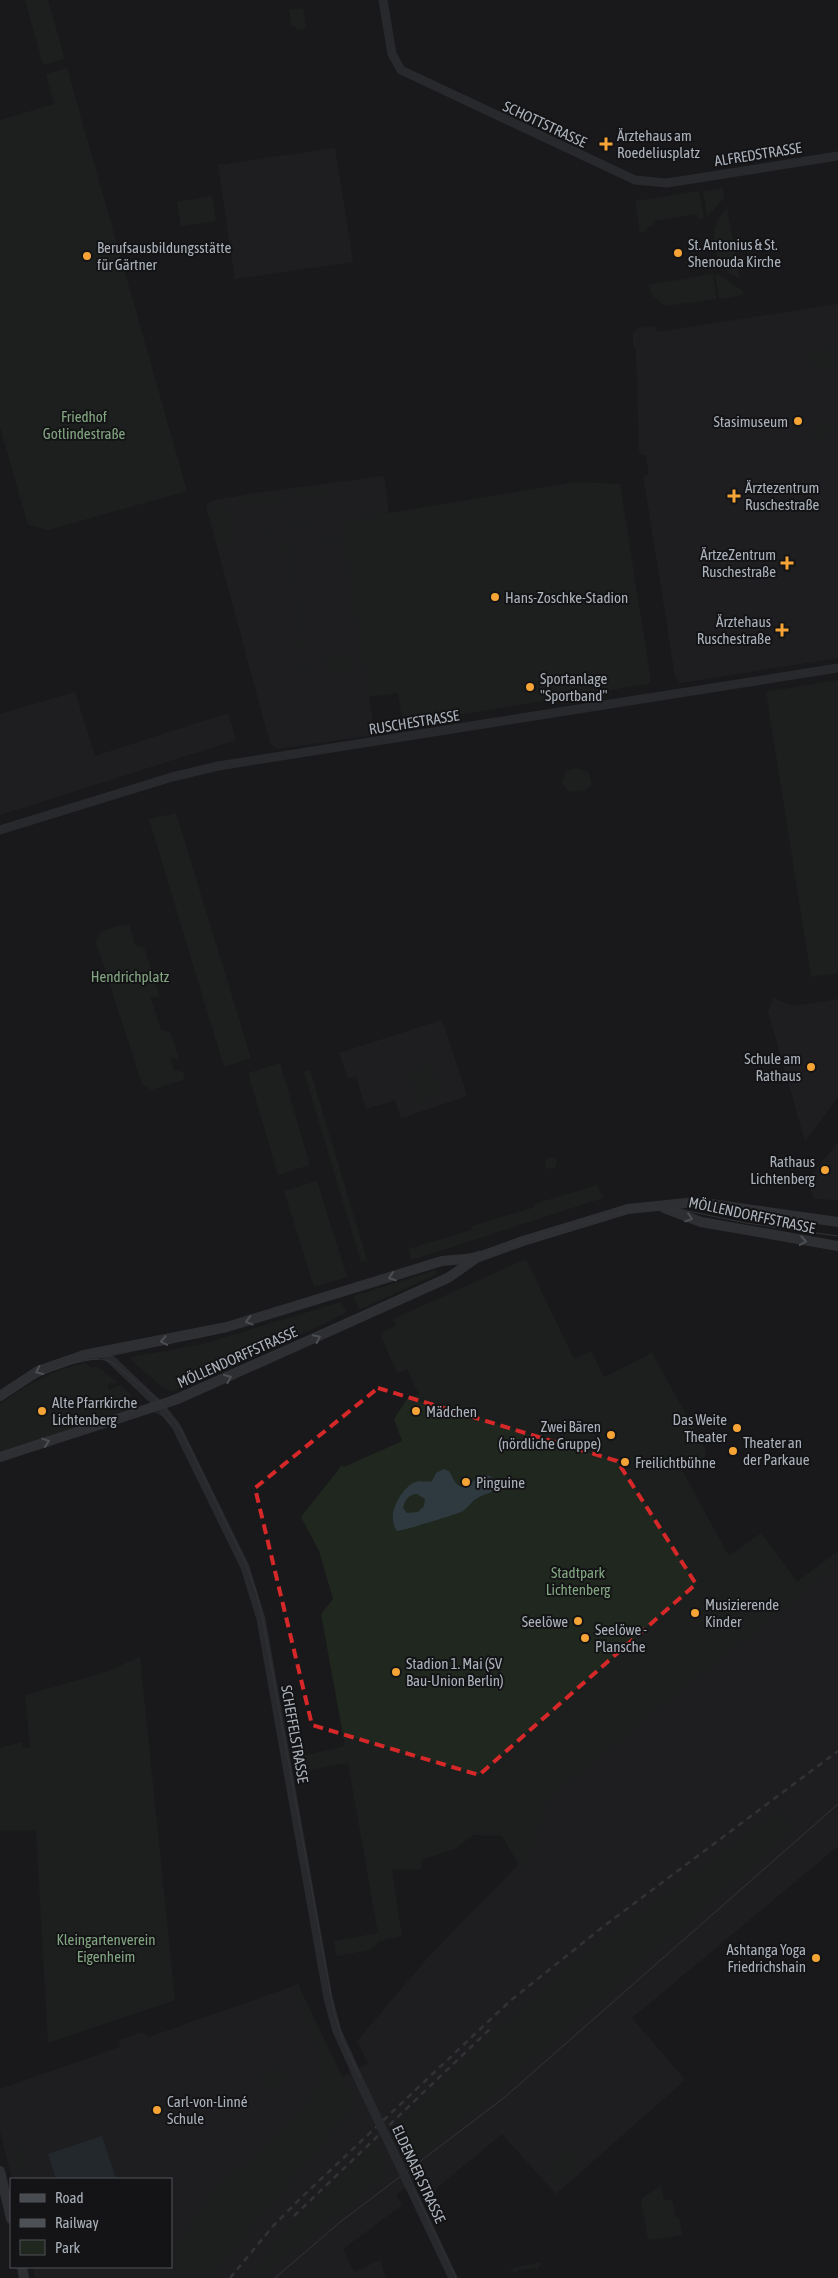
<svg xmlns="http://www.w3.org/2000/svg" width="838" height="2278" font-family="'Asap Condensed',sans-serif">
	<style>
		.built { fill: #252528 }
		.green { fill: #1f271f }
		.water { fill: #2e3a40; fill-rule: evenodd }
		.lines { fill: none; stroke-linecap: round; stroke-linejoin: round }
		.tertiary { stroke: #3a3c40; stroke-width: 9 }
		.secondary { stroke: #484b50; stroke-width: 10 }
		.tram { stroke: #4d5055; stroke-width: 1 }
		.rail { stroke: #4d5055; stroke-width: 2.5; stroke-dasharray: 6 5; stroke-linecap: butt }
		.tertiary-bridge { stroke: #3a3c40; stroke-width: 9 }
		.oneway { stroke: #888e96 }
		.marked { fill: none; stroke: #d62828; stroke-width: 4; stroke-dasharray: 10 6; stroke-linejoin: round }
		.poi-dot { fill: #f6a436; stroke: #141416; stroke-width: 2 }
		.labels { text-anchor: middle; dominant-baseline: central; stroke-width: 4; stroke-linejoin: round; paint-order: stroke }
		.street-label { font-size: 15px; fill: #abb2bb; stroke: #141416 }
		.poi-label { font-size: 15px; fill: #abb2bb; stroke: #141416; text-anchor: start }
		.park-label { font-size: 15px; fill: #83a682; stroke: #141416 }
	</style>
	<rect width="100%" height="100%" fill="#19191b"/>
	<g class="built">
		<polygon points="335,148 353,262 235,279 218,165"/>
		<polygon points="838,304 838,658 680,683 675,676 644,480 644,476 649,474 646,455 642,455 639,451 636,348 633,347 633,333 639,328 655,326 656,332"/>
		<polygon points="384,476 389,513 341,522 375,735 277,749 270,743 206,506 211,501 249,494"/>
		<polygon points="75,692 95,756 228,713 236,740 0,815 0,714"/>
		<polygon points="773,998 795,1006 838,999 838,1097 805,1141 768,1012"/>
		<polygon points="442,1020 467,1096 401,1118 395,1100 366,1109 356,1076 348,1078 339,1053"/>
		<polygon points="838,1142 838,1200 814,1199 807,1181"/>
		<polygon points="838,1556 838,1846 632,2018 685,2080 556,2194 502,2134 438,2187 433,2196 423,2176 416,2179 396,2195 402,2205 343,2249 354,2272 380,2260 386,2278 35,2278 33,2267 171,2267 171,2179 12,2179 0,2131 0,2089 120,2047 119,2040 142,2032 149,2037 299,1984 299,1990 341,2078 368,2063 357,2041 431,1954 527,1856 510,1818"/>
	</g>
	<g class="green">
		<polygon points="25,0 48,0 65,59 43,65"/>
		<polygon points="303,8 306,28 296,30 295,26 292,27 289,10"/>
		<polygon points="67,68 187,491 48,530 28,525 0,427 0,120 54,104 46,74"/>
		<polygon points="723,188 724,198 707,217 703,191"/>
		<polygon points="699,191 704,218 698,219 697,214 653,221 653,226 647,227 647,231 640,233 635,201"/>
		<polygon points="212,196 216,221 181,226 177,202"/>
		<path d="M727,209L740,278C712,271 705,225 727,209Z"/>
		<polygon points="713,274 717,299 665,306 653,296 648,285"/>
		<polygon points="718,274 743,291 743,295 719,299 715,275"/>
		<polygon points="836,347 838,366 813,370 810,351"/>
		<polygon points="838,422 838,430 831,435 811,438 810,429 838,425"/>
		<polygon points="576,482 620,484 651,681 648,684 403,724 398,693 369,697 344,541 302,547 302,544 343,537 341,521"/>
		<polygon points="326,487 327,493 241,506 240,500"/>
		<polygon points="227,503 234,541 217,544 209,512 211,507"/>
		<polygon points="316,521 317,524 263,532 262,529"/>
		<polygon points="297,544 290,547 302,622 309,629 301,630 302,638 305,638 307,651 298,650 295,642 302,641 288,555 282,556 280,547"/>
		<polygon points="345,635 347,635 351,669 332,672 331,664 293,670 292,666 348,657"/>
		<polygon points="838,680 838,973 811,977 766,692"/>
		<polygon points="576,768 589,772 592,784 586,790 569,792 562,783 566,771"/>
		<polygon points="176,813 251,1058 224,1067 149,819"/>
		<path d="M129,924L135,945L144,947L160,998L150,996L161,1030L170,1032L179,1059L170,1058L174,1070L183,1072L185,1077L183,1080L151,1090L142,1084L96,942C98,928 117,927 129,924Z"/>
		<polygon points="280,1063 310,1165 278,1175 248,1073"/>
		<polygon points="432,1065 442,1095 418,1103 409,1072"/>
		<polygon points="310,1070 367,1260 361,1262 304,1072"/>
		<circle cx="551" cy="1163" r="6"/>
		<polygon points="317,1181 347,1277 314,1287 284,1191"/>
		<polygon points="597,1185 603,1198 412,1260 408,1249 472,1230 471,1226 535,1207 534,1204"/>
		<polygon points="526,1259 574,1359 591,1351 604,1377 652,1353 706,1450 704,1459 682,1470 729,1556 761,1533 797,1582 838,1551 838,1565 551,1796 523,1872 502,1836 473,1835 455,1849 421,1860 421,1869 392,1870 402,1936 380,1941 371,1950 336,1956 334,1941 378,1933 348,1763 303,1771 301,1756 345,1746 321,1614 333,1599 319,1551 301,1517 342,1465 344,1467 402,1441 394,1419 409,1396 419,1395 407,1369 397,1373 380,1334 396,1326 393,1319"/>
		<polygon points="436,1270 437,1274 361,1309 358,1308 354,1296"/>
		<polygon points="341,1302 346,1311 344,1314 250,1359 173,1391 163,1388 131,1360 132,1357 136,1356 199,1345"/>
		<path d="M86,1363L90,1367H98L118,1383L108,1384V1390L121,1385L131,1395L127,1398L128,1401L137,1407L0,1452V1404C27,1384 53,1370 86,1363Z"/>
		<polygon points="140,1657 175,2000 48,2043 36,1830 0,1831 0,1748 21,1742 23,1748 30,1747 25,1695 103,1673"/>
		<polygon points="779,1810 795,1829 416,2161 398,2122 561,1971"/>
		<path d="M299,1986L356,2106L321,2144L211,2278H155L163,2267H171V2255C187,2231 201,2206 219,2185C226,2177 236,2172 244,2166C275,2140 315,2107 324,2065L294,1987Z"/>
		<polygon points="282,2067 287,2082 264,2089 259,2074"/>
		<polygon points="375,2144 389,2174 279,2262 265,2278 247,2278 282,2236"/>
		<polygon points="23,2147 28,2179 22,2179 17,2148"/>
		<polygon points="567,2149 581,2165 559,2185 545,2169"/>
		<polygon points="661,2185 664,2200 672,2200 676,2218 679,2218 682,2235 648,2240 641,2199"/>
		<polygon points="536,2263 540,2263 541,2265 537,2270 535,2268 519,2270 516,2273 509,2269"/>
	</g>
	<g class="water">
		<path d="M444,1469L449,1471C452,1475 454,1482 458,1485C472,1495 479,1458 499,1485C493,1494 485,1493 476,1499C471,1502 468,1508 461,1512C454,1515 402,1531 397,1531C386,1516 399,1492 413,1483C420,1479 425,1483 432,1481L436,1473ZM417,1494L425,1499L424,1506L418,1512L407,1513L403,1508C404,1501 409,1494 417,1494Z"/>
		<polygon points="102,2136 116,2179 56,2179 48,2154"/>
	</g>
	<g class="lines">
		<g class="tertiary">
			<polyline points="383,0 392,54 401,70 635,180 667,183 838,156"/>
			<polyline points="0,830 172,777 218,766 838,668"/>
			<polyline points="103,1352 160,1406 176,1426 245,1567 261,1619 328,1998 337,2031 360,2082"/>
			<polyline points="409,2185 453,2278"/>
		</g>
		<g class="secondary">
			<polyline points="664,1208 701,1222 838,1246"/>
			<polyline points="0,1396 38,1371 84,1355 227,1327 442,1261 476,1258 523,1241 628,1209 696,1202 838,1222"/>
			<polyline points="0,1457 178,1399 448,1278 475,1259"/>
			<polyline points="0,2171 11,2219"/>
			<polyline points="22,2267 24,2278"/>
		</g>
		<g class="tram">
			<polyline points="85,1360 101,1359 112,1362 160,1402 181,1430 246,1564 256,1592 263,1621 334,2012 343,2041 456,2278"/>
			<polyline points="0,1401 28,1381 65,1365 215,1334 480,1251"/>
			<polyline points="154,1404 354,1316 498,1250 542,1234 604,1216 642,1209 678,1209 746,1223 838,1236"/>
			<path d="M131,1411C146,1407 162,1411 171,1424"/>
			<polyline points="0,1454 138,1409"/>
			<polyline points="275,2278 339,2223 505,2097 838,1804"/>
		</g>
		<g class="rail">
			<polyline points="294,2216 493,2026"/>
			<polyline points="230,2278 274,2225 303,2196 510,2001 604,1926 838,1751"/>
		</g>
		<polyline class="tertiary-bridge" points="360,2082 409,2185"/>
	</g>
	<defs><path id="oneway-chevron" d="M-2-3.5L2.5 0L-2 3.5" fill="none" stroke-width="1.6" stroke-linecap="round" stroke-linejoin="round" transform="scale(1.25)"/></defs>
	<g class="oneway">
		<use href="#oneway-chevron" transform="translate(689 1218) rotate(19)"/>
		<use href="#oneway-chevron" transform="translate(803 1241) rotate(9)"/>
		<use href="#oneway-chevron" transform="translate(392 1277) rotate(162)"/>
		<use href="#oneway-chevron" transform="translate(249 1321) rotate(165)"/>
		<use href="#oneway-chevron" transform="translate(317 1338) rotate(-26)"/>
		<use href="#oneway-chevron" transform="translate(164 1341) rotate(170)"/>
		<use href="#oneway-chevron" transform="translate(39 1371) rotate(155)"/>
		<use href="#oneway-chevron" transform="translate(228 1378) rotate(-23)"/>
		<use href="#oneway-chevron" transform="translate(46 1442) rotate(-18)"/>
	</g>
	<path d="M0 0H838V2278H0ZM378,1388L617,1461L696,1584L479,1775L312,1725L255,1488Z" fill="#19191b" fill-opacity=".55" fill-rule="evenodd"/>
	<path class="marked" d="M378,1388L617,1461L696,1584L479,1775L312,1725L255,1488Z"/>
	<g class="poi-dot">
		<path d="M603.5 136.5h5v5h5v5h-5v5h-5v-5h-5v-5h5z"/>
		<circle cx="678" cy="253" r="5"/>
		<circle cx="87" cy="256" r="5"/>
		<circle cx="798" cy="421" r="5"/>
		<path d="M731.5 488.5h5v5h5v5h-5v5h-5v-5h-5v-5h5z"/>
		<path d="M784.5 555.5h5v5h5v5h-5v5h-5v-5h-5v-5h5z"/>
		<circle cx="495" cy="597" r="5"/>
		<path d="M779.5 622.5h5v5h5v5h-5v5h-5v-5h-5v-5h5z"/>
		<circle cx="530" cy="687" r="5"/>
		<circle cx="811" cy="1067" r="5"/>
		<circle cx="825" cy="1170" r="5"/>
		<circle cx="42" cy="1411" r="5"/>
		<circle cx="416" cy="1411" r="5"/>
		<circle cx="737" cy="1428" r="5"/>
		<circle cx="611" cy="1435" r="5"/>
		<circle cx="733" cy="1451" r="5"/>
		<circle cx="625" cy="1462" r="5"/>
		<circle cx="466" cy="1482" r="5"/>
		<circle cx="695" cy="1613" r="5"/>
		<circle cx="578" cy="1621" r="5"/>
		<circle cx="585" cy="1638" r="5"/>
		<circle cx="396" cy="1672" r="5"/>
		<circle cx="816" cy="1958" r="5"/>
		<circle cx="157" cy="2110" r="5"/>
	</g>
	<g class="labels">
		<g class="street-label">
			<text transform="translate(545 124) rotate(25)">SCHOTTSTRASSE</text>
			<text transform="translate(758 154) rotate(-9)">ALFREDSTRASSE</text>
			<text transform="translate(414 722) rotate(-9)">RUSCHESTRASSE</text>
			<text transform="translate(752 1215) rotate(12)">MÖLLENDORFFSTRASSE</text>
			<text transform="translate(237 1357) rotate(-24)">MÖLLENDORFFSTRASSE</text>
			<text transform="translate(295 1734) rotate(80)">SCHEFFELSTRASSE</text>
			<text transform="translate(419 2174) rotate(65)">ELDENAER STRASSE</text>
		</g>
		<g class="poi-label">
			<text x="617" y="135">Ärztehaus am<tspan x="617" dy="17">Roedeliusplatz</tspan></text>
			<text x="688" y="244">St. Antonius &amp; St.<tspan x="688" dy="17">Shenouda Kirche</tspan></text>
			<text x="97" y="247">Berufsausbildungsstätte<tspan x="97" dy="17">für Gärtner</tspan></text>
			<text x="788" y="421" text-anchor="end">Stasimuseum</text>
			<text x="745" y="487">Ärztezentrum<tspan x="745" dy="17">Ruschestraße</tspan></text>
			<text x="776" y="554" text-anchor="end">ÄrtzeZentrum<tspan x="776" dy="17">Ruschestraße</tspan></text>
			<text x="505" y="597">Hans-Zoschke-Stadion</text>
			<text x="771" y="621" text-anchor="end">Ärztehaus<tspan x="771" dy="17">Ruschestraße</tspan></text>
			<text x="540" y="678">Sportanlage<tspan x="540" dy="17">"Sportband"</tspan></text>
			<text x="801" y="1058" text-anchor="end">Schule am<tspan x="801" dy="17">Rathaus</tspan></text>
			<text x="815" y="1161" text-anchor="end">Rathaus<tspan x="815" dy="17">Lichtenberg</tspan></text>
			<text x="52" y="1402">Alte Pfarrkirche<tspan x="52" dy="17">Lichtenberg</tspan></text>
			<text x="426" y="1411">Mädchen</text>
			<text x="727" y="1419" text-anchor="end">Das Weite<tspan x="727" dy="17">Theater</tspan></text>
			<text x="601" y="1426" text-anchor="end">Zwei Bären<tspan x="601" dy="17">(nördliche Gruppe)</tspan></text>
			<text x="743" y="1442">Theater an<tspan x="743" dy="17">der Parkaue</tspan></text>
			<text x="635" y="1462">Freilichtbühne</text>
			<text x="476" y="1482">Pinguine</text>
			<text x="705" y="1604">Musizierende<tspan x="705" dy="17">Kinder</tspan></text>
			<text x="568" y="1621" text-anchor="end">Seelöwe</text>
			<text x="595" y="1629">Seelöwe -<tspan x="595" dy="17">Plansche</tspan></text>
			<text x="406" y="1663">Stadion 1. Mai (SV<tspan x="406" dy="17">Bau-Union Berlin)</tspan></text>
			<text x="806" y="1949" text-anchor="end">Ashtanga Yoga<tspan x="806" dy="17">Friedrichshain</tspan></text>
			<text x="167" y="2101">Carl-von-Linné<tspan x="167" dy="17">Schule</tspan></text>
		</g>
		<g class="park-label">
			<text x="84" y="416">Friedhof<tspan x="84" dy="17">Gotlindestraße</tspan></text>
			<text x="130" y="976">Hendrichplatz</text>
			<text x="578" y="1572">Stadtpark<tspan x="578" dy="17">Lichtenberg</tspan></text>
			<text x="106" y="1939">Kleingartenverein<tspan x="106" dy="17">Eigenheim</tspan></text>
		</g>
	</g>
	<rect x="10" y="2178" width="162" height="90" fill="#141416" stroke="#505358"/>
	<rect x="20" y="2194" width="25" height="8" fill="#484b50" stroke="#505358"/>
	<text x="55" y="2203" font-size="15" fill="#abb2bb">Road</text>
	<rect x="20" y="2219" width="25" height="8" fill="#4d5055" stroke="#505358"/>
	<text x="55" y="2228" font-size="15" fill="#abb2bb">Railway</text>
	<rect x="20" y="2240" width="25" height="15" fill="#1f271f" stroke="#505358"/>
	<text x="55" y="2253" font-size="15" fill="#abb2bb">Park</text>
</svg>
